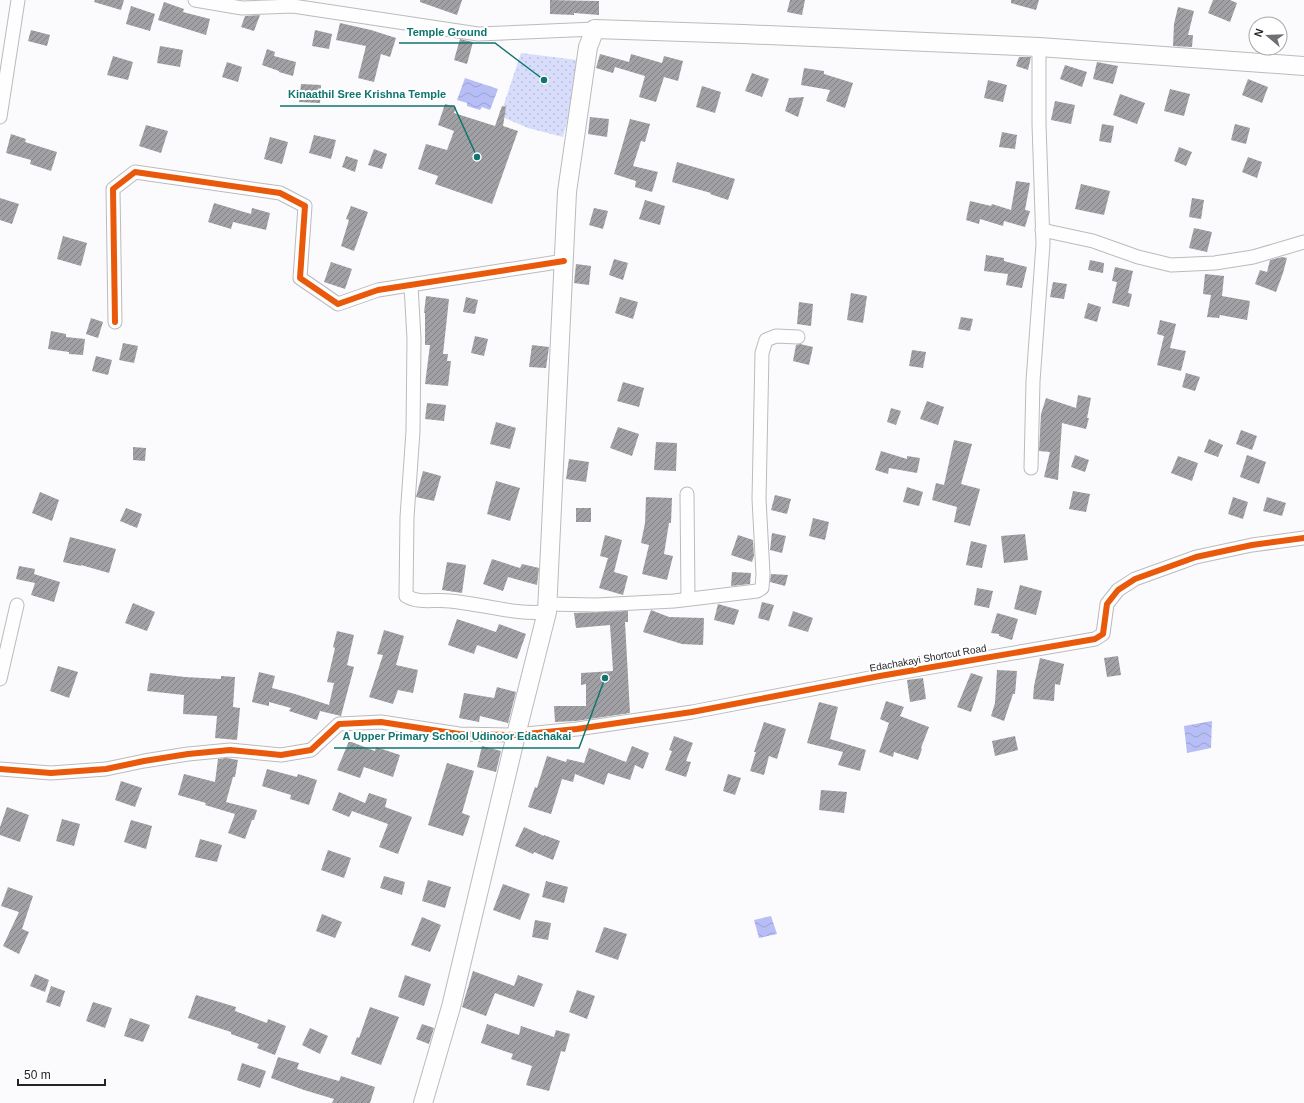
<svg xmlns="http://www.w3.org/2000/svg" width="1304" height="1103" font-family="Arial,sans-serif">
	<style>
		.park { fill: url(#park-dots) }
		.water { fill: url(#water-waves) }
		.building { fill: url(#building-hatch) }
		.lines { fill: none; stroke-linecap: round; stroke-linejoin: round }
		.street-casing { stroke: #bbbbbf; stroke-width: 15 }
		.secondary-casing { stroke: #bbbbbf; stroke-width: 20 }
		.street { stroke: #fefeff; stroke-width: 13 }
		.secondary { stroke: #fefeff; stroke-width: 18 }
		.cycleway-casing { stroke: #fff; stroke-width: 8 }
		.cycleway { stroke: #e8590c; stroke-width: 6 }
		.labels { text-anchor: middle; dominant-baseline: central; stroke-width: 4; stroke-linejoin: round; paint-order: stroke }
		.street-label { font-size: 10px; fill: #23242a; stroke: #fff }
		.leader { fill: none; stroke: #0f766e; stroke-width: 1.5 }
		.callout-dot { fill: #0f766e; stroke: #fff; stroke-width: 1.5 }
		.callout-label { font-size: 11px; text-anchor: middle; font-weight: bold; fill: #0f766e; stroke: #fff; stroke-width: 4; stroke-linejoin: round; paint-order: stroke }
	</style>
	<defs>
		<pattern id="park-dots" width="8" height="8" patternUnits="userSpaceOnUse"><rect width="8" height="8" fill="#d8ddfc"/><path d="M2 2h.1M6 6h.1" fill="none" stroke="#b9bed8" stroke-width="1.8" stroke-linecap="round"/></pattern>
		<pattern id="water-waves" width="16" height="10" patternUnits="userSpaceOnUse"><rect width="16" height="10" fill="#b7bdf5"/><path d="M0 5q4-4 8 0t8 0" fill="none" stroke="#9da2d2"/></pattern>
		<pattern id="building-hatch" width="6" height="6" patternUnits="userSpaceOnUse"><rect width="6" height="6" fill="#a1a1a5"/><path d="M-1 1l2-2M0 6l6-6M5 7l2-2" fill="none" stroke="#838387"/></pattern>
	</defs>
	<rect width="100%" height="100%" fill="#fbfbfd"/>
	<polygon class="park" points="521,53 577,60 573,99 563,137 528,128 500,116"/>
	<g class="water">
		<polygon points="465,78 498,89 490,110 482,107 480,110 467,106 467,103 457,100"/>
		<polygon points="1212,721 1211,748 1187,753 1184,726"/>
		<polygon points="771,916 777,934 759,938 754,920"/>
	</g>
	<g class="building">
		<polygon points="95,0 124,0 121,10 94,2"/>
		<polygon points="420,0 462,0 457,15 420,2"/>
		<polygon points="550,0 599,1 599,15 574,13 574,15 550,14"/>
		<polygon points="790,0 805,0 802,15 787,12"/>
		<polygon points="1011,0 1039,0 1036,10 1011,3"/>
		<polygon points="1213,0 1230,0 1237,3 1230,22 1208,13"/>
		<polygon points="164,2 184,9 183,12 210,19 206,35 158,20"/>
		<polygon points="131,6 155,14 150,31 126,24"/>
		<polygon points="1178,7 1194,11 1188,35 1193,35 1192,47 1173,46 1174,24"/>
		<polygon points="260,15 254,31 241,27 245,16"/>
		<polygon points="340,23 371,30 396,38 390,57 381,54 374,82 358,78 366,46 336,40"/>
		<polygon points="31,30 50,35 47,46 28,41"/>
		<polygon points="315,30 332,34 329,49 312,46"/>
		<polygon points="460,39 473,42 467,64 454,60"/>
		<polygon points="160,46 183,50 180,67 157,63"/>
		<polygon points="267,49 275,52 274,56 296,62 293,76 279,72 279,71 262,65"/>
		<polygon points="600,54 629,62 631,54 662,63 664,56 683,61 678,81 664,77 656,102 639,97 645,76 615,67 613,73 596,68"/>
		<polygon points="113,56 133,62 128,80 107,75"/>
		<polygon points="1019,57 1031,57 1028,70 1016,66"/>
		<polygon points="227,62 242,67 238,82 222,77"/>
		<polygon points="1097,62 1118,66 1113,84 1093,79"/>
		<polygon points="1065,65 1087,72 1082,87 1060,79"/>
		<polygon points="804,68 824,71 824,74 853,83 845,108 826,101 830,90 801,85"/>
		<polygon points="752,73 769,79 762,97 745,91"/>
		<polygon points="1248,79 1268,87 1262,103 1242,95"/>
		<polygon points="988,80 1007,85 1003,102 984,98"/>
		<polygon points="301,84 321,85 320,103 299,102"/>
		<polygon points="702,86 721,92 715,113 696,107"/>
		<polygon points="1170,89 1190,94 1184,116 1164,111"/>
		<polygon points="1120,94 1145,103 1137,124 1113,115"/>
		<polygon points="804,97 798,117 785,111 789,98"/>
		<polygon points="1055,101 1075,105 1071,124 1051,120"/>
		<polygon points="445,104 456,107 454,113 495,126 502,106 506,107 503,126 518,131 492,204 435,184 438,176 418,169 426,144 447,150 454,131 438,125"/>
		<polygon points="590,117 609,119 607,137 588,134"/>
		<polygon points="630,119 650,124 645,142 641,141 633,166 658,172 652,192 635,187 636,181 614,174"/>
		<polygon points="1102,124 1114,126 1111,143 1099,141"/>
		<polygon points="1235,124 1250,128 1246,144 1231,140"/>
		<polygon points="146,125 168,131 161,153 139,146"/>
		<polygon points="1002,132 1017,135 1015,149 999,147"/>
		<polygon points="11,134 26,139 25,142 57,152 51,171 30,164 31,160 6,153"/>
		<polygon points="314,135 336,140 331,159 309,153"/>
		<polygon points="270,137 288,142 282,164 264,159"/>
		<polygon points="1179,147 1192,152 1186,166 1174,161"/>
		<polygon points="374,149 387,154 382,169 368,165"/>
		<polygon points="346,156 358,160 355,172 342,167"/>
		<polygon points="1248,157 1262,162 1257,178 1242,172"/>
		<polygon points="677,162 735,179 728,200 710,194 711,193 672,182"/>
		<polygon points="1016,181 1030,183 1025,210 1030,211 1025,227 1004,221 1003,226 980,219 979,224 966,220 970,201 991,206 992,204 1011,210"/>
		<polygon points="1081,184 1110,191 1104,215 1075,209"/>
		<polygon points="0,198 19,204 12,224 0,220"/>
		<polygon points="1192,198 1204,200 1201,219 1189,217"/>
		<polygon points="645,200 665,206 660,225 639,219"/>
		<polygon points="214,203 251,214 252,208 270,213 266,230 233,222 231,229 208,222"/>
		<polygon points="351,206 368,212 354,251 341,246 349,220 346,219"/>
		<polygon points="594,208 608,211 603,229 589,225"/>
		<polygon points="1194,228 1212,232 1207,252 1189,248"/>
		<polygon points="63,236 87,243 81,266 57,259"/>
		<polygon points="986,255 1004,258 1004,261 1027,267 1022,288 1006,285 1008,274 984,271"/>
		<polygon points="1282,257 1287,258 1283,273 1276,292 1255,284 1260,270 1267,272 1270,260"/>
		<polygon points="614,259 628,263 623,280 609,275"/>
		<polygon points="1090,260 1104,263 1103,273 1088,270"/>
		<polygon points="331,262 352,269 345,289 324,282"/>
		<polygon points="576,264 591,266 589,285 574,283"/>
		<polygon points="1115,267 1133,271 1128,293 1132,294 1129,307 1112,303 1117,282 1112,281"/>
		<polygon points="1205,274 1224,276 1222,296 1250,301 1247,320 1220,315 1219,318 1207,317 1211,295 1203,294"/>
		<polygon points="1053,282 1067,284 1064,299 1050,297"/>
		<polygon points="851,293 867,296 863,323 847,320"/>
		<polygon points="426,296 449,299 443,354 448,354 447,361 451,361 448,386 425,384 430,345 425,345 425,313 424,313"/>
		<polygon points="466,297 478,300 475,314 463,312"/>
		<polygon points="620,297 638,302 633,319 615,313"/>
		<polygon points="799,302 813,304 811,326 797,324"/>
		<polygon points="1088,303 1101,307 1097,322 1084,318"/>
		<polygon points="961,317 973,319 970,331 958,329"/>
		<polygon points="91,318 103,322 98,338 86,334"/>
		<polygon points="1160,320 1176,324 1170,348 1186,351 1181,371 1157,365 1164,336 1157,334"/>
		<polygon points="51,331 66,334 66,337 85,339 83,355 69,354 69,352 48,349"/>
		<polygon points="475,336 488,339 484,356 471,353"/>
		<polygon points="123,343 138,346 134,363 119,360"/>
		<polygon points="800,344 813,347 809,365 793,361 796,345"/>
		<polygon points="532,345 549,347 546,368 529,367"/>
		<polygon points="912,350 926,352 923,368 909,366"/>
		<polygon points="96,356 112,360 108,375 92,371"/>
		<polygon points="1186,373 1200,377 1195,391 1182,387"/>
		<polygon points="623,382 644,388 639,407 617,401"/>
		<polygon points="1078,395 1091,398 1087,418 1089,418 1086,429 1062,423 1058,480 1044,477 1050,452 1039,451 1041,414 1046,398 1076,408"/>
		<polygon points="927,401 944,407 938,425 920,419"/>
		<polygon points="427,403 446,405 444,421 425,419"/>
		<polygon points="891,408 901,411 896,425 887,422"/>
		<polygon points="496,422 516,428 510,449 490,444"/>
		<polygon points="618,427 639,434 632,456 610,448"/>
		<polygon points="1241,430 1257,436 1252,450 1236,444"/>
		<polygon points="1209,439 1223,445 1218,457 1204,452"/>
		<polygon points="954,440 972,444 961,484 980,489 970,526 954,522 957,507 932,500 936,483 944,485"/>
		<polygon points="656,442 677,443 676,471 654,470"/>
		<polygon points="133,447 146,448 145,461 133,460"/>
		<polygon points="881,451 907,459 907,456 920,458 917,473 889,468 888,474 875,470"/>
		<polygon points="1075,455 1089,460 1085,472 1071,467"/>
		<polygon points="1247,455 1266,462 1259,484 1240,477"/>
		<polygon points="1178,456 1198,463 1192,481 1171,473"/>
		<polygon points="569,459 589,462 586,482 566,479"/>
		<polygon points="423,471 441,476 434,501 416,497"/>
		<polygon points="496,481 520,488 510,521 487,514"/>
		<polygon points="907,487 923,492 919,506 903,502"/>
		<polygon points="1073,491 1090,494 1086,512 1069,509"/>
		<polygon points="40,492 59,500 52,521 32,513"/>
		<polygon points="775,495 791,499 787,514 771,510"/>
		<polygon points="646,497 672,498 671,523 669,523 664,554 673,556 667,580 642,574 649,545 641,543 645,523"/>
		<polygon points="1233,497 1248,502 1243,519 1228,514"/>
		<polygon points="1267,497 1286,503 1282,516 1263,511"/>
		<polygon points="126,508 142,514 137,528 120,521"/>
		<rect x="576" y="508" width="15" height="14"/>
		<polygon points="813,518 829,522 825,540 809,536"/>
		<polygon points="772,533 786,536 782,553 770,550"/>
		<polygon points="1025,534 1028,560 1004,563 1001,536"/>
		<polygon points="605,535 622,540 614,572 628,576 623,595 599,588 608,558 600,556"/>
		<polygon points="738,535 753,540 754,556 752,562 731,555"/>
		<polygon points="70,537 116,549 109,573 81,565 81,566 63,562"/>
		<polygon points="971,541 987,545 982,568 966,565"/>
		<polygon points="492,559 520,568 522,564 539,568 537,585 508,577 503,591 483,584"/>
		<polygon points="447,562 466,565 462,593 442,590"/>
		<polygon points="19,566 35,569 34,574 60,582 54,602 31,595 35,583 16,579"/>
		<polygon points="732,572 751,573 750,584 731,586"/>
		<polygon points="771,574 788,575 785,586 770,582"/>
		<polygon points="1020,585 1042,591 1036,615 1014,609"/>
		<polygon points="977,588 993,591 989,608 974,605"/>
		<polygon points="762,602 774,605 769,621 758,618"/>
		<polygon points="133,603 155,612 147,631 125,623"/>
		<polygon points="718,604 739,610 734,625 714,620"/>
		<polygon points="651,610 669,617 704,618 703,645 682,644 643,632"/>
		<polygon points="628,611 628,622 625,622 630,713 576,721 555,722 554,706 586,706 586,684 581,685 581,673 613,671 610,625 576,628 574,613"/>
		<polygon points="793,611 813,618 808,632 788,626"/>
		<polygon points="997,613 1018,619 1012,640 999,636 999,634 991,633"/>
		<polygon points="457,619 496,632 499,624 526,634 517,659 477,645 474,654 448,645"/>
		<polygon points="384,630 404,636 396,665 418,670 413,693 398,690 393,704 369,697 383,655 377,654"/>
		<polygon points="337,631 354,635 347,665 354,667 341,716 320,711 317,720 289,711 291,708 269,702 269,706 252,702 259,672 275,676 272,688 295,694 329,705 334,683 327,682 335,648 333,647"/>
		<polygon points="1118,656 1121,675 1107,677 1104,658"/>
		<polygon points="1040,658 1064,664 1060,685 1055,684 1054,701 1033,699 1034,686"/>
		<polygon points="58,666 78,672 69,698 50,691"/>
		<polygon points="997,670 1017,671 1015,694 1013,694 1004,721 991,716 995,703"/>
		<polygon points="150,673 185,677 221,679 221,676 235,677 233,707 240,708 237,740 215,738 217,716 183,714 184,695 147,691"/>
		<polygon points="971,673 983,677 971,712 957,707"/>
		<polygon points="923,678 926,699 910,702 907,680"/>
		<polygon points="497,687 516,692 508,723 480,716 479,722 459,718 464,693 494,698"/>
		<polygon points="886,701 904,707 900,716 929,727 921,748 922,749 918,760 894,752 893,757 879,752 889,723 880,719"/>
		<polygon points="819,702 838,707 830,739 866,750 860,771 838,765 843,752 807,743"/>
		<polygon points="764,722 786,729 777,759 769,756 764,775 750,771 756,752 754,752"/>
		<polygon points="674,736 693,743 686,761 691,762 686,777 665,770 672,751 669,750"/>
		<polygon points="1015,736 1018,750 995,756 992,741"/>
		<polygon points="349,741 375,751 376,747 400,755 393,777 364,767 360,778 337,770"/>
		<polygon points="482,746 501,751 496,772 477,767"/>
		<polygon points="632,746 649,753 643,769 635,765 630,780 608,773 604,785 575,774 573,782 562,779 551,814 528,807 535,787 537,788 547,756 566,762 567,759 584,763 589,748 626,762"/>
		<polygon points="227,758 238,760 235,777 233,777 226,802 257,810 254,820 252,820 245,839 228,833 235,814 205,805 206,803 178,795 184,774 215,782 218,759"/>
		<polygon points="447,763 474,771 462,813 470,816 463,836 428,825"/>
		<polygon points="267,769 297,777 298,774 317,780 309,805 290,799 291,795 262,786"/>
		<polygon points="728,774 741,778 735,795 723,791"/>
		<polygon points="121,781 142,788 135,807 115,800"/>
		<polygon points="821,790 847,792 844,813 819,810"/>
		<polygon points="339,792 365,803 369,793 387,799 385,807 412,817 398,854 379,847 388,824 352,811 349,817 332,810"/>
		<polygon points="7,807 29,815 20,842 0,835 0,827"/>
		<polygon points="62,819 80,824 74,846 56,841"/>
		<polygon points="131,820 152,826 146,849 124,842"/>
		<polygon points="524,827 544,836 544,835 560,841 553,860 534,852 533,854 515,846"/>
		<polygon points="200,839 222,845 217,862 195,857"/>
		<polygon points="328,850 351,858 344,878 321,870"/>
		<polygon points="384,876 405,882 402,895 380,888"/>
		<polygon points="428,880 451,887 445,908 422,901"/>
		<polygon points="546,881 568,887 564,903 542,897"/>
		<polygon points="503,884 530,894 520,920 493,910"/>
		<polygon points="8,887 33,896 22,929 29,932 19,954 3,946 19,912 1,906"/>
		<polygon points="322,914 342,922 335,938 316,931"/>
		<polygon points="422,917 441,925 430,952 411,945"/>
		<polygon points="535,920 551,923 548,940 532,937"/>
		<polygon points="604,927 627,934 618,960 595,952"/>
		<polygon points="473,971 514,986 518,975 543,984 534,1007 495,993 486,1016 462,1007"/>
		<polygon points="35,974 49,980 45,992 30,986"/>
		<polygon points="405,975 431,984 424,1006 398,997"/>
		<polygon points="51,986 65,991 60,1007 46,1002"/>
		<polygon points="577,990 595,996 587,1019 569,1012"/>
		<polygon points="196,995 236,1007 235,1011 267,1023 268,1019 286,1026 275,1055 257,1048 259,1044 231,1034 231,1032 188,1018"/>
		<polygon points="93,1002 112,1008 105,1028 86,1021"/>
		<polygon points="370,1007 399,1017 381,1065 351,1054 357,1037 359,1038"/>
		<polygon points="130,1018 150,1025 143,1042 124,1036"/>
		<polygon points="422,1024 434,1028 429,1044 416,1039"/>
		<polygon points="487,1024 519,1035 521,1026 554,1037 556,1030 570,1034 565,1052 561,1051 549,1091 526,1085 532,1066 511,1059 513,1054 481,1043"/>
		<polygon points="310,1028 328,1036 320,1054 302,1045"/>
		<polygon points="278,1057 299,1063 297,1069 339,1081 341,1076 375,1087 370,1103 332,1103 334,1099 304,1090 271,1078"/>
		<polygon points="242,1063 266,1071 260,1088 237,1080"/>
	</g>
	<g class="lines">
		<defs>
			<g id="street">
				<polyline points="195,0 242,8 293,6 478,34 595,29"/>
				<polyline points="0,117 18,0"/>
				<polyline points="1042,230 1093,241 1138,257 1171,265 1215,263 1253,257 1304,242"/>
				<path d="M411,285L414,339L413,431L407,517L406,596C420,604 435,599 450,601C483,604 514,615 547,612"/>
				<polyline points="115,322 113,189 135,172 280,193 305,206 300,278 338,304 378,290 564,261"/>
				<polyline points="1031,468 1033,381 1043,244 1039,124 1039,47"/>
				<polyline points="687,494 688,599"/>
				<polyline points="548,604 596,605 674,601 757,591 762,588 763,574 759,499 762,353 766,340 776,336 798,337"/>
				<polyline points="0,679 17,605"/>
				<polyline points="0,769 51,773 106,769 144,761 188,754 230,750 281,755 311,750 339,724 381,722 459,734 516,735 577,729 692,712 880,676 1095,639 1103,634 1107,604 1118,590 1135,579 1196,557 1252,545 1304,538"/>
			</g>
			<polyline id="secondary" points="423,1103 451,1007 516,735 547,612 567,192 588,47 595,29 743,34 1039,47 1304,66"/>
		</defs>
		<use href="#street" class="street-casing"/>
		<use href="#secondary" class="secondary-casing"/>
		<use href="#street" class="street"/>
		<use href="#secondary" class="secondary"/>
		<defs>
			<g id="cycleway">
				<polyline points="115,322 113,189 135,172 280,193 305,206 300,278 338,304 378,290 564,261"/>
				<polyline points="0,769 51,773 106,769 144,761 188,754 230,750 281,755 311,750 339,724 381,722 459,734 516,735 577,729 692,712 880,676 1095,639 1103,634 1107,604 1118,590 1135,579 1196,557 1252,545 1304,538"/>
			</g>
		</defs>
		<use href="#cycleway" class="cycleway-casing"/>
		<use href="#cycleway" class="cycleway"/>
	</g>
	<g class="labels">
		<g class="street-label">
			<text transform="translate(928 658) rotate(-10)">Edachakayi Shortcut Road</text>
		</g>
	</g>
	<path class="leader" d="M544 80L495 43H399M477 157L454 106H280M605 678L579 748H334"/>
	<g class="callout-dot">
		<circle cx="544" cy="80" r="4"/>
		<circle cx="477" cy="157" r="4"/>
		<circle cx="605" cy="678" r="4"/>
	</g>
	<g class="callout-label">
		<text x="447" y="36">Temple Ground</text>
		<text x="367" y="98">Kinaathil Sree Krishna Temple</text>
		<text x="457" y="740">A Upper Primary School Udinoor Edachakai</text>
	</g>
	<g transform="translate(1268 36) rotate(289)"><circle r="19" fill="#ffffff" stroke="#a7a7aa"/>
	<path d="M0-3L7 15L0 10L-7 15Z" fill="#6f6f74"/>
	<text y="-6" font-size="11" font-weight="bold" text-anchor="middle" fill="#23242a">N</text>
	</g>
	<path d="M18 1079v6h87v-6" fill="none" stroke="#23242a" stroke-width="2"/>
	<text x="24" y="1079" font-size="12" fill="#23242a" stroke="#ffffff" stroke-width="3" paint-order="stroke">50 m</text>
</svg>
